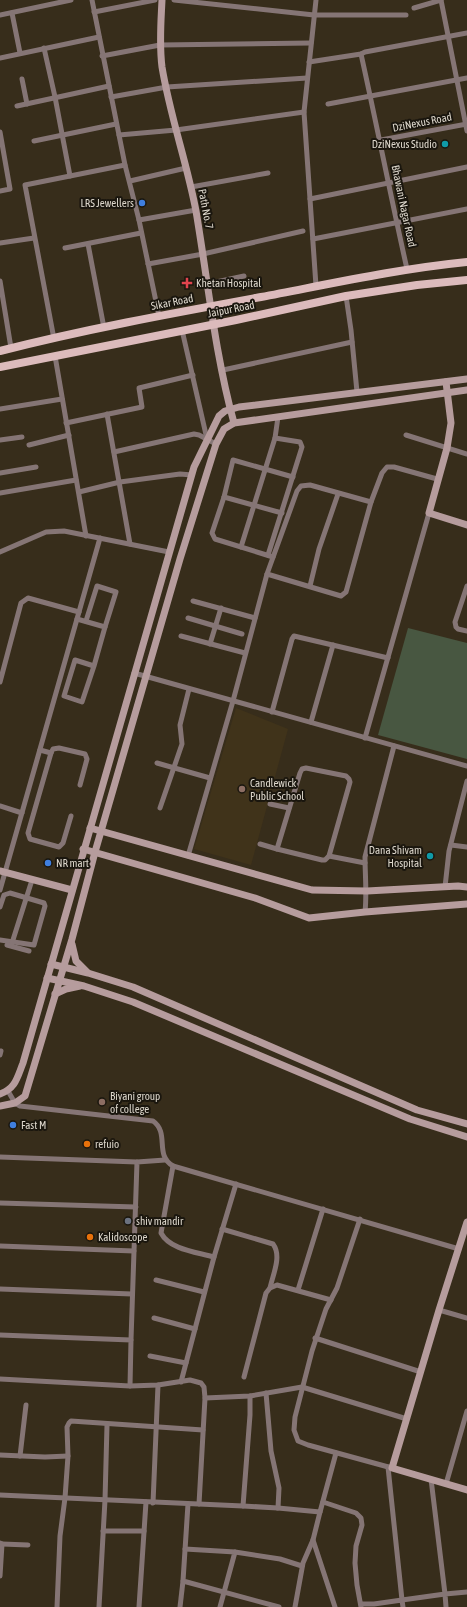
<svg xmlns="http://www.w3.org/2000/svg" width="467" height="1607" font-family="'Asap Condensed',sans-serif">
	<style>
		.built { fill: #40331a }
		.green { fill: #485741 }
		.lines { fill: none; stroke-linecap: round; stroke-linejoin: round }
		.street { stroke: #857575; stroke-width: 5 }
		.secondary { stroke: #b69c9d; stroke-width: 7 }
		.primary { stroke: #dcbbbc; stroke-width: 8 }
		.culture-dot { fill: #0f9aa8; stroke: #1a160e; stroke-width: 1.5 }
		.shop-dot { fill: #3f7fe0; stroke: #1a160e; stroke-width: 1.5 }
		.health-dot { fill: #e0444e; stroke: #1a160e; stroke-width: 1.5 }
		.education-dot { fill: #8d6e63; stroke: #1a160e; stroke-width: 1.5 }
		.food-dot { fill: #e8710a; stroke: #1a160e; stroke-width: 1.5 }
		.worship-dot { fill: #6b7280; stroke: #1a160e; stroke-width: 1.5 }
		.labels { text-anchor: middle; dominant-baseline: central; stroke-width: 4; stroke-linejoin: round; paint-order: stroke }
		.street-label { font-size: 11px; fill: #ddd7cc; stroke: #1a160e }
		.poi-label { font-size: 11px; fill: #ddd7cc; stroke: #1a160e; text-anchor: start }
	</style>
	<rect width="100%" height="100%" fill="#372d1b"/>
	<polygon class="built" points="236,708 288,729 251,865 194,849"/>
	<polygon class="green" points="408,628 467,643 467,759 378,735"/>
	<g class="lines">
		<g class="street">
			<polyline points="92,0 125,165 139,220 159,316"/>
			<polyline points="174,0 314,15 406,15"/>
			<polyline points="316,0 304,112 316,286"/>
			<polyline points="441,0 467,131"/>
			<polyline points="414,8 441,0"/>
			<polyline points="94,12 155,0"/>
			<polyline points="12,13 20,53"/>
			<polyline points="0,15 71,0"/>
			<polyline points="44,48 55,97 70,176"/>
			<path d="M361,54C377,126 391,198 407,269"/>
			<polyline points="102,56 160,45 311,43"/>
			<polyline points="0,58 99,37"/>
			<polyline points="309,62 361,54 365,52 467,33"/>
			<polyline points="22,79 27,104"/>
			<polyline points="111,97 167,87 307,78"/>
			<polyline points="328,104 467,78"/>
			<polyline points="17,106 109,86"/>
			<polyline points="0,132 10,189 0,191"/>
			<polyline points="119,135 176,130 304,112"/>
			<polyline points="381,140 467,124"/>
			<polyline points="34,141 116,124"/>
			<polyline points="130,181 186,168"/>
			<polyline points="191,187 268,173"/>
			<polyline points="310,199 467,167"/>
			<polyline points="139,220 196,210"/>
			<polyline points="313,239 467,209"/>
			<polyline points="0,243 34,238"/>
			<polyline points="88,244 104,328"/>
			<polyline points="65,248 141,233"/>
			<polyline points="148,264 203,254 303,231"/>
			<polyline points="0,281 11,348"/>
			<polyline points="207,284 244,276"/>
			<polyline points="346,296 351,330 357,392"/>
			<polyline points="182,330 207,439"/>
			<polyline points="54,339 25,185 125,165"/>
			<polyline points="55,356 86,536"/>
			<polyline points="223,370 352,342"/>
			<polyline points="0,409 62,399"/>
			<polyline points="107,414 130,544"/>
			<polyline points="66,423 142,407 139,388 193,375"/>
			<polyline points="406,435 467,454"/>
			<polyline points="0,440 22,437"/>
			<polyline points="29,445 69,435"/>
			<polyline points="114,452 194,434 199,435 216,444"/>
			<polyline points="0,473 36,467"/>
			<polyline points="79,492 120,482 180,474 192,475"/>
			<polyline points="0,493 76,480"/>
			<polyline points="224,497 282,513"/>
			<polyline points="241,547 275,438 278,417"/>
			<polyline points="0,552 46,532 64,531 169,552"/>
			<polyline points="268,555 302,447 300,442 275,438"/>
			<polyline points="273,557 215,539 212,533 224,497 233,460 293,477"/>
			<polyline points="267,574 341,596 346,592 371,502 382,473 387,467 394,467 437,479"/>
			<polyline points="310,586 319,549 338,494"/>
			<polyline points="467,586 455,622 456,627 458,629 467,631"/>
			<polyline points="193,601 255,618"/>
			<polyline points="188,618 242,634"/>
			<polyline points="77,619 105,627 94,666 75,660 64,696 82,702 94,666"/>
			<polyline points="86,621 97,586 116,592 105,627"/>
			<polyline points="181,636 245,653"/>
			<polyline points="210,644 221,608"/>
			<polyline points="134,673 467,766"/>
			<polyline points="0,682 21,603 28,598 79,612"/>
			<polyline points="272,712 292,639 294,636 388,658"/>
			<polyline points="311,722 333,645"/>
			<polyline points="365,738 429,513"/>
			<polyline points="40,750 51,753 53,749 59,748 85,754 87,759 80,785"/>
			<polyline points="51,753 28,833 30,839 59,847 63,843 71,816"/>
			<polyline points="157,763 210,778"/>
			<polygon points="306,768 346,776 349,779 350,782 329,856 325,860 322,860 277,849 300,773 302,769"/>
			<polyline points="270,804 289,808"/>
			<polyline points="0,806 22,813"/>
			<polyline points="160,808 182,744 180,725 189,689"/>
			<polyline points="260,844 277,849"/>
			<polyline points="451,845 467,847"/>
			<polyline points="188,856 233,701 267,574 297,491 301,486 310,485 371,502"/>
			<polyline points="329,856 365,863"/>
			<polyline points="445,887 449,851 467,781"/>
			<polyline points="0,890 100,538"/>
			<polyline points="0,907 4,895 10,893 44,903 45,906 34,945 0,940"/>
			<path d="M365,912C367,893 365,875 365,857L394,746"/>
			<polyline points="12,943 32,880"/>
			<polyline points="7,945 29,951"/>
			<polyline points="0,1055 1,1051"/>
			<path d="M8,1091L15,1103L20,1106L153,1121C170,1133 154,1155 173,1166L459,1249"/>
			<polyline points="0,1157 137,1162"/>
			<path d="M173,1166L161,1233C170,1250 197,1252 214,1257"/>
			<polyline points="0,1203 136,1207"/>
			<polyline points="360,1219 337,1288 326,1309 312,1351 295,1417 294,1430 298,1441 308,1445 392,1468"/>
			<path d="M222,1229L273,1244C282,1256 273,1274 270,1288"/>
			<polyline points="0,1246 134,1251"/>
			<polyline points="156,1280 204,1292"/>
			<polyline points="0,1289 132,1294"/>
			<polyline points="298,1290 323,1209"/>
			<polyline points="439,1310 467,1318"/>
			<polyline points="154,1318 195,1329"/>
			<polyline points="0,1335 131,1340 130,1386"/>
			<polyline points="315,1338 421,1372"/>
			<polyline points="131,1340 137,1162 165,1160"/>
			<polyline points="150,1356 186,1363"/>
			<polyline points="244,1377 266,1293 270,1288 277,1285 331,1300"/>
			<polyline points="0,1379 130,1386 158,1385 190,1380 201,1383 204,1387 205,1398 199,1504"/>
			<polyline points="181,1382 214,1257 236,1184"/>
			<polyline points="266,1393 271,1451 279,1488 278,1508"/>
			<polyline points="205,1398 250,1396 302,1387 407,1419"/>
			<polyline points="0,1455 45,1457 68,1456"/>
			<polyline points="20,1456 26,1405"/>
			<polyline points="388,1467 402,1600 445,1594 431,1479"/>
			<polyline points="446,1484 467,1411"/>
			<polyline points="0,1495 243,1506 250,1415 250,1396"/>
			<polyline points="323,1502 356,1513 361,1518 362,1525 356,1546 355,1563 357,1585 361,1607"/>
			<polyline points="153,1503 158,1385"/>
			<polyline points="188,1504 183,1581 279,1607"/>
			<polyline points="243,1506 278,1508 320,1512 336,1453"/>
			<polyline points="103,1531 144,1531"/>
			<polyline points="313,1540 335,1607"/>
			<polyline points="0,1543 2,1544 0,1576"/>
			<polyline points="2,1544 28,1545"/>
			<polyline points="185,1549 235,1552 220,1607"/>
			<polyline points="235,1552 280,1559 302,1566"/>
			<polyline points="361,1604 374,1604 402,1600 403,1607"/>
			<polyline points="57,1607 60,1536 65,1498 68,1456 67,1427 69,1423 71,1421 203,1430"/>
			<polyline points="99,1607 105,1500 107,1425"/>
			<polyline points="139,1607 146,1502"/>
			<polyline points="180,1607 183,1581"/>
			<polyline points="295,1607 303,1563 313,1540 320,1512"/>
			<polyline points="446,1607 445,1594 467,1592"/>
		</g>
		<g class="secondary">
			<path d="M162,0C161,22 159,44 162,67C170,116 187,163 196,211C208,282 215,354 234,423"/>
			<polyline points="446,382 451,423 447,448 429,513 467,525"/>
			<polyline points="90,828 312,890 367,891 458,886 467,887"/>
			<polyline points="83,849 255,898 309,918 365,912 467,904"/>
			<polyline points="0,871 72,890"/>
			<polyline points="72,944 76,961 87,972"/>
			<polyline points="51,964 88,973 133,987 417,1110 467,1124"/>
			<polyline points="47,978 84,986 133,1002 410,1119 467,1137"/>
			<polyline points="55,994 66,989 80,986"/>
			<path d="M0,1094C16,1088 17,1078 23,1063L194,467L219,416L225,411L239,407L467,379"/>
			<polyline points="0,1106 15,1103 25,1096 72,939 95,852 180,559 216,444 224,429 234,423 467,390"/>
			<polyline points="467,1222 439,1310 392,1468 467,1490"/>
		</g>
		<g class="primary">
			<path d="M0,351C86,329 174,313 261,297C330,284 397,269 467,262"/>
			<polyline points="0,367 236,320 346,296 417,285 467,280"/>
		</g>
	</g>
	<g class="culture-dot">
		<circle cx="445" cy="144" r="4"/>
		<circle cx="430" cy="856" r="4"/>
	</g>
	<g class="shop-dot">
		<circle cx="142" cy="203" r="4"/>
		<circle cx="48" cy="863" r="4"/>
		<circle cx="13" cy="1125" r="4"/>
	</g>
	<path class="health-dot" d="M185 277h4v4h4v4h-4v4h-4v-4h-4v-4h4z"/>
	<g class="education-dot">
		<circle cx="242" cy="789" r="4"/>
		<circle cx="102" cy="1102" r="4"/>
	</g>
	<g class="food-dot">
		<circle cx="87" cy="1144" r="4"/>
		<circle cx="90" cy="1237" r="4"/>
	</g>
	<circle class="worship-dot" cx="128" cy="1221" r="4"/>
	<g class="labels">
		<g class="street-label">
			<text transform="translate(422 122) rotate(-11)">DziNexus Road</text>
			<text transform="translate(404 206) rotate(78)">Bhawani Nagar Road</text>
			<text transform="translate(206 209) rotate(79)">Path No. 7</text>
			<text transform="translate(172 302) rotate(-11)">Sikar Road</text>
			<text transform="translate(231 309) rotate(-11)">Jaipur Road</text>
		</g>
		<g class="poi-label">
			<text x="437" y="144" text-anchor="end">DziNexus Studio</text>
			<text x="134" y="203" text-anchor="end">LRS Jewellers</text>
			<text x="196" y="283">Khetan Hospital</text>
			<text x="250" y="783">Candlewick<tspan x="250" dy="13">Public School</tspan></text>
			<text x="422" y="850" text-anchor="end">Dana Shivam<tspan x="422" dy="13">Hospital</tspan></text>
			<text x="56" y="863">NR mart</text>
			<text x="110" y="1096">Biyani group<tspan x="110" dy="13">of college</tspan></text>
			<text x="21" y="1125">Fast M</text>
			<text x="95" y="1144">refuio</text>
			<text x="136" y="1221">shiv mandir</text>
			<text x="98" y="1237">Kalidoscope</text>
		</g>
	</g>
</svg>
